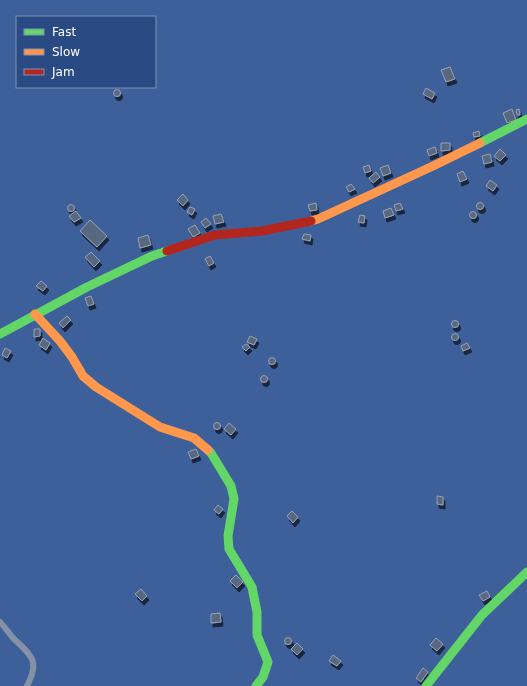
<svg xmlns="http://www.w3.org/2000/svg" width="527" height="686" font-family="'DejaVu Sans',sans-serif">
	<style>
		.green { fill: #3e609a; fill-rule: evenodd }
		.building { fill: #596780; stroke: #98a2b4; filter: url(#shadow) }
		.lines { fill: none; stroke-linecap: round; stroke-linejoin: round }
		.street { stroke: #8591a6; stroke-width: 6 }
		.fast { stroke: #63d668; stroke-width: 9 }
		.slow { stroke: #ff974d; stroke-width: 9 }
		.jam { stroke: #b3261e; stroke-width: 9 }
	</style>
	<defs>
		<filter id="shadow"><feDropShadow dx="2" dy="4" stdDeviation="0" flood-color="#0009"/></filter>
	</defs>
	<rect width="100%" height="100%" fill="#3e5070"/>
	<path class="green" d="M0,0H527V686H0ZM17,17H155V87H17Z"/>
	<g class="building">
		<polygon points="450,67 455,79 446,82 441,70"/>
		<polygon points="426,88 435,93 432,99 423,94"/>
		<circle cx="117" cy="93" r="3.5"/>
		<polygon points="512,109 516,120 507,123 503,113"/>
		<polygon points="519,109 520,115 517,115 516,110"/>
		<polygon points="479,131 480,136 474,137 473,133"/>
		<polygon points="441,143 450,143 450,150 441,151"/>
		<polygon points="435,147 437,153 429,156 427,150"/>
		<polygon points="500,149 506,155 500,161 494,156"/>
		<polygon points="490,154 492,162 484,164 482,156"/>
		<polygon points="369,165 371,171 365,173 363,167"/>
		<polygon points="388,165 391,173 383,176 380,168"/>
		<polygon points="463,171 467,179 460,182 457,174"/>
		<polygon points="376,172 380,177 373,183 369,178"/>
		<polygon points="490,180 497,185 493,191 486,186"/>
		<polygon points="351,184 355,189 349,192 346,187"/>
		<polygon points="183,194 188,200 183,206 177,200"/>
		<circle cx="480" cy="206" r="3.5"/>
		<polygon points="316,203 317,210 310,211 308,205"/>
		<polygon points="400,203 403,209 396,211 394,205"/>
		<circle cx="71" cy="208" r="3.5"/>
		<polygon points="190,207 195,209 192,215 187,212"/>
		<polygon points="391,208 394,215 385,218 383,211"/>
		<polygon points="76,211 81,218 74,222 69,216"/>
		<circle cx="473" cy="215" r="3.5"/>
		<polygon points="221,214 224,222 215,224 213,216"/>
		<polygon points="360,215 365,216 364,223 358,222"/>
		<polygon points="206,218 211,224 205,228 201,222"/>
		<polygon points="90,220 107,236 97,247 80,231"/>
		<polygon points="195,225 200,233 193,237 188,229"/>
		<polygon points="304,234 311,235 310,241 302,239"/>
		<polygon points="148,235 151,245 140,248 138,238"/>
		<polygon points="91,252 100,261 94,267 85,257"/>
		<polygon points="210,256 214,263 209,266 205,259"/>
		<polygon points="41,281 47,286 43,291 36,286"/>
		<polygon points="91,296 94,304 88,306 85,298"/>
		<polygon points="67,316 71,320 63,328 59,323"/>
		<circle cx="455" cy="324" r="3.5"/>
		<polygon points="34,329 40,329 40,336 34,337"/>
		<circle cx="455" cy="337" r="3.5"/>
		<polygon points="250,336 257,339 254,345 247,342"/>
		<polygon points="43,338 50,343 46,350 39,345"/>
		<polygon points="467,343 470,348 463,351 461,346"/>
		<polygon points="246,344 250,347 246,351 242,347"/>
		<polygon points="5,348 11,351 7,358 2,355"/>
		<circle cx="272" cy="361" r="3.5"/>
		<circle cx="264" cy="379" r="3.5"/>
		<circle cx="217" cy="426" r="3.5"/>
		<polygon points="229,423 236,429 231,435 224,429"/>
		<polygon points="196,449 199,456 191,459 188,452"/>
		<polygon points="437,496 443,497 443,505 437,504"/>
		<polygon points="218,505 223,509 219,514 214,510"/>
		<polygon points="292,511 298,517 293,523 287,516"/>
		<polygon points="236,575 243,582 237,588 230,581"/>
		<polygon points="141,589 147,596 142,601 135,594"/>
		<polygon points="487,591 490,597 483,601 479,595"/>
		<polygon points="220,613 221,622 211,623 211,614"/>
		<circle cx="288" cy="641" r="3.5"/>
		<polygon points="436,638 443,644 437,651 430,645"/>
		<polygon points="297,643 303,649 297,655 291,649"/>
		<polygon points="333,655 341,661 337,666 329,661"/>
		<polygon points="423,668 428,672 421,682 416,678"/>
	</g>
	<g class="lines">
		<path class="street" d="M0,622C5,627 9,633 14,639C32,656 40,661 27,686"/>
		<g class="fast">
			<polyline points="480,143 527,119"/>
			<polyline points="0,334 87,287 152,256 167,251"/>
			<polyline points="208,450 211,453 231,486 234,499 228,536 229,549 252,587 257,612 257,635 268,662 263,677 256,686"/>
			<polyline points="426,686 482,615 527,572"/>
		</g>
		<g class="slow">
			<polyline points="311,221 318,219 433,166 480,143"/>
			<polyline points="35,314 60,341 72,357 83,376 96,387 160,427 194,438 208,450"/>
		</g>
		<polyline class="jam" points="167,251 215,235 262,231 311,221"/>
	</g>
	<rect x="16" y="16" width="140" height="72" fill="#2a4a84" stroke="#7f92b5"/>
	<rect x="24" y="29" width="20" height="6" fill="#63d668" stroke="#7f92b5"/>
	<text x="52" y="36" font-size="12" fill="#ffffff">Fast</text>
	<rect x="24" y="49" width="20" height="6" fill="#ff974d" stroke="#7f92b5"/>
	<text x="52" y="56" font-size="12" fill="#ffffff">Slow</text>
	<rect x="24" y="69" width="20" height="6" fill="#b3261e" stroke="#7f92b5"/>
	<text x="52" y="76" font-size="12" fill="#ffffff">Jam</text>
</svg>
